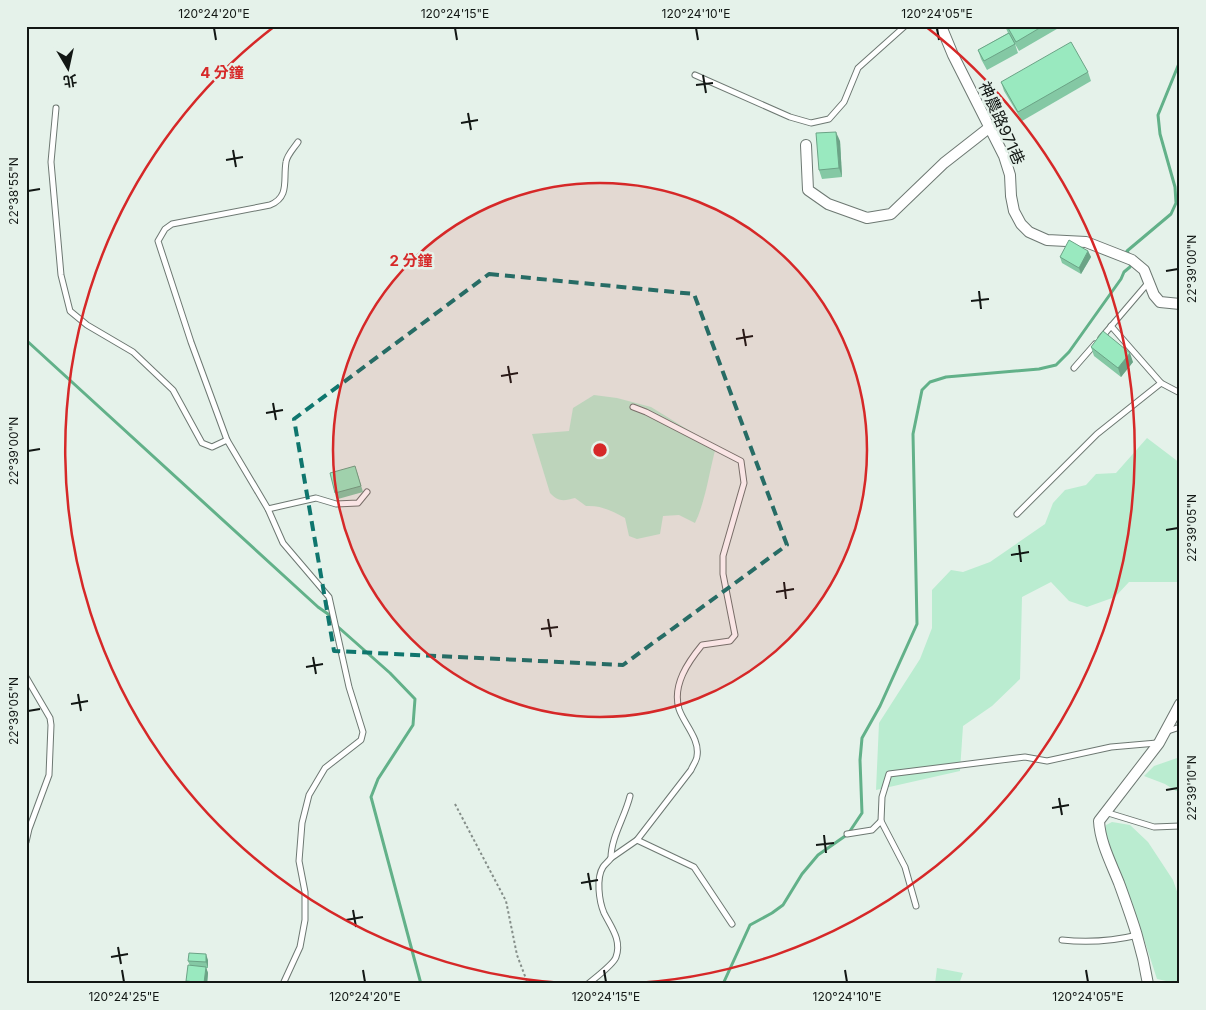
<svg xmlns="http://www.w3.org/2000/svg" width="1206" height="1010" font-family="Inter,'Noto Sans TC',sans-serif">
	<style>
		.green { fill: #baecd0 }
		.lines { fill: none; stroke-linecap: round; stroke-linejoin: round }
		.stream { stroke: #62b189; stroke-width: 3 }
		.lane-casing { stroke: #6d7872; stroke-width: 7 }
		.street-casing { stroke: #6d7872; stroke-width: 12 }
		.path { stroke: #858e89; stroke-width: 2; stroke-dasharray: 2.5 2.5; stroke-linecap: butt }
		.lane { stroke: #fff; stroke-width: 5 }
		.street { stroke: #fff; stroke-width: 10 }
		.wall { fill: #84c8a4 }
		.shaded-wall { fill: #6ba386 }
		.building { fill: #99e9bf; stroke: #6ba386 }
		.marked { fill: none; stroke: #0f766e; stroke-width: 4; stroke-dasharray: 10 6; stroke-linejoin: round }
		.ticks { fill: none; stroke: #121714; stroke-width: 2 }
		.ring { fill: none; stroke: #d62828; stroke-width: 2.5 }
		.labels { text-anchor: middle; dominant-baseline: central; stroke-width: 5; stroke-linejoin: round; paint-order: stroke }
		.street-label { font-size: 16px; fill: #121714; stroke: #e5f2ea }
		.centre { fill: #d62828; stroke: #e5f2ea; stroke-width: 2.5 }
		.ring-label { font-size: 15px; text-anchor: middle; font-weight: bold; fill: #d62828; stroke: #e5f2ea; stroke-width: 5; stroke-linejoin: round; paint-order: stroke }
		.neatline { fill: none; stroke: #121714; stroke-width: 2 }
		.ticks-label { font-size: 12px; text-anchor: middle; fill: #121714 }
	</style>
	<rect width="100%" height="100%" fill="#e5f2ea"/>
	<g class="green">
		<path d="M594,395L617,398L651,407L716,447C709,472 706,500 695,523L679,515L663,516L660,534L637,539L629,536L625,518C612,511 601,505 586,506L575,498C564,501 558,502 550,493L532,434L569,431L573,408Z"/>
		<polygon points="1147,438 1180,463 1180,582 1129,582 1115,597 1087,607 1069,601 1051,582 1022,597 1020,679 992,706 963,726 960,771 876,790 879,723 920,659 932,628 932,590 951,570 963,572 990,562 1045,524 1053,503 1065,490 1086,485 1096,474 1116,473"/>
		<polygon points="1180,757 1180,791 1176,791 1165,784 1144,776 1154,766"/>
		<polygon points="1112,822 1130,825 1148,842 1173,880 1180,900 1180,984 1157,979 1144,939 1133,915 1123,878 1113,857 1105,833 1106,825"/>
		<polygon points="937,968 963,973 959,984 935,984"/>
	</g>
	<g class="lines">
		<g class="stream">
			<polyline points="1129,255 1127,251 1171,214 1176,203 1175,187 1160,134 1158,115 1180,61"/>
			<polyline points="26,340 318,607 328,614 333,621"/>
			<polyline points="337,626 390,673 415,699 413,725 378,779 371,797 421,984"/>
			<polyline points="723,984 750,925 772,913 783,905 802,874 818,855 848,834 862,813 860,760 862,738 880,706 917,624 913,434 922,390 930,382 946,377 1039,369 1056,365 1069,352 1121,279 1124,272 1130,267 1131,263"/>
		</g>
		<defs>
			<g id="lane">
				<polyline points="695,75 790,117 811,123 829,119 844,102 858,68 905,26"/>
				<polyline points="56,108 51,162 61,275 70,311 87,325 133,352 173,390 202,443 212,447 227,440"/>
				<polyline points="1111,326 1161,383 1180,393"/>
				<polyline points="1101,338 1148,283"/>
				<polyline points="1074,368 1095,344"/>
				<path d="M633,407L646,412L741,461L744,483L723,556V574L735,635L730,641L702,645C688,662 672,685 679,709C684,724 700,739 697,756C697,760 693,765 691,770L637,840"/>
				<polyline points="268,509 316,498 336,504 358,503 367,492"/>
				<polyline points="1017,514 1097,434 1161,383"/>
				<polyline points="26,677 50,718 51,725 49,775 29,829 26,842"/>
				<polyline points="1165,732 1180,727"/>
				<polyline points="1105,812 1154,827 1180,826"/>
				<polyline points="881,821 882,797 889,774 1025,757 1047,761 1111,747 1157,743"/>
				<polyline points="847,834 872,830 881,821 905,867 916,906"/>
				<polyline points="611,858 637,840 694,867 732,924"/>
				<path d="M1062,940C1088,943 1113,941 1138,935"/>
				<path d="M283,984L300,947L305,920V892L299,861L302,823L309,795L325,768L361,740L363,732L349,687L329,597L283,543L268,509L227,440L191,342L158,241L165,229L172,224L270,205C290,197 283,180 286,162C287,155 294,148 298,142"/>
				<path d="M588,984C595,978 614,964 616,957C622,940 611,927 604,913C599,901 596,878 603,867C605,864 609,861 611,858C611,837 625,817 630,796"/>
			</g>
			<g id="street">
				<polyline points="941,26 953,55 1004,156 1010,175 1011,196 1014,211 1021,224 1029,232 1047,240 1086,242 1132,260 1144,270 1154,295 1160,302 1180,304"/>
				<polyline points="806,145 808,190 828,204 867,218 891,214 944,163 990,127"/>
				<path d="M1148,984C1142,946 1132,919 1119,883C1111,863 1100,842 1099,821L1159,743L1180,704"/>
			</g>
		</defs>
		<use href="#lane" class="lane-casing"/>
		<use href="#street" class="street-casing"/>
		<polyline class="path" points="455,804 506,901 517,955 528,984"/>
		<use href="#lane" class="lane"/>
		<use href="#street" class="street"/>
	</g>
	<g class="wall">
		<polygon points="1005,26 1062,26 1019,51 1015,44 1018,53 987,70 981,59 978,50 1008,33"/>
		<polygon points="1088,72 1091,81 1022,121 1004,91 1001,82"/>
		<polygon points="840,141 842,177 822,179 819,170"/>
		<polygon points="1088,251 1091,257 1081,274 1062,263 1060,257"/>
		<polygon points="1091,347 1133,362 1121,377 1094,356"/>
		<polygon points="357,472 363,492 338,499 335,493"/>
		<polygon points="208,960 208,968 206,968 208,973 207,984 187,984 186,981 190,966 188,961"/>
	</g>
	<g class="shaded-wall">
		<polygon points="836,132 840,141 842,177 839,168"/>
		<polygon points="1088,251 1091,257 1081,274 1079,268"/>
		<polygon points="1130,353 1133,362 1121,377 1118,368"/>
		<polygon points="206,954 208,960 208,968 206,962"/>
		<polygon points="206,967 208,973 207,984 205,984 204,983"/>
	</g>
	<g class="building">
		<polygon points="1007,26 1043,26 1016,42"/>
		<polygon points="1009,33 1015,44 984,61 978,50"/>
		<polygon points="1071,42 1088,72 1018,112 1001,82"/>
		<polygon points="836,132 839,168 819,170 816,133"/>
		<polygon points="1069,240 1088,251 1079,268 1060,257"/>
		<polygon points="1103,331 1130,353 1118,368 1091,347"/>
		<polygon points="355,466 361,486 335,493 330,473"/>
		<polygon points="189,953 206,954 206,962 188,961"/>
		<polygon points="188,965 206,967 204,983 186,981"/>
	</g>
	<path class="marked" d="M489,274L694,294L787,545L623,665L334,651L294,419Z"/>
	<path class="ticks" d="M214,28L216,40M455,28L457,40M696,28L698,40M937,28L939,40M703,75L706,93M696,85L713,83M468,113L471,130M461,123L478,120M233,150L236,167M226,160L243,157M28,191L40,189M1166,271L1178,269M979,291L981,309M971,301L989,299M743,329L746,346M736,339L753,336M508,366L511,383M501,376L518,373M273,403L276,420M266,413L283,410M28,451L40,449M1166,530L1178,528M1019,545L1021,562M1011,555L1029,552M784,582L786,599M776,592L794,589M548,619L551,637M541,629L558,627M313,657L316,674M306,667L323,664M78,694L81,711M71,704L88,701M28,711L40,709M1166,790L1178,788M1059,798L1062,815M1052,808L1069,805M824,835L826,853M816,845L834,843M588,873L591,890M581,883L598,880M353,910L356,927M346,920L363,917M118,947L121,964M111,957L128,954M122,970L124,982M363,970L365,982M604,970L606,982M845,970L847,982M1086,970L1088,982"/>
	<circle cx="600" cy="450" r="267" fill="#d62828" fill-opacity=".12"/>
	<g class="ring">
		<circle cx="600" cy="450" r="267"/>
		<path d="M581 984A534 534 0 0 1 275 26M925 26A534 534 0 0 1 619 984"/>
	</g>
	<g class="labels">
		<g class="street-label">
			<text transform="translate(1002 123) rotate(66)">神農路971巷</text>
		</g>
	</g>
	<circle cx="600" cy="450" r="8" class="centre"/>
	<g class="ring-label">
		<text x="222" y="78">4 分鐘</text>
		<text x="411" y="266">2 分鐘</text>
	</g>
	<rect width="1206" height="1010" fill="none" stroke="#e5f2ea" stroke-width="55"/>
	<g transform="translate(68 68) rotate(171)" stroke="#e5f2ea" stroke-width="4" paint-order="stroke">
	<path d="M0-4L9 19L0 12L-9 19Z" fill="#121714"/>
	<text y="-8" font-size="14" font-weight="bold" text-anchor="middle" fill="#121714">北</text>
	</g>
	<rect x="28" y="28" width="1150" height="954" class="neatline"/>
	<g class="ticks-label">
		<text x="214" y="18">120°24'20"E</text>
		<text x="455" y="18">120°24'15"E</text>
		<text x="696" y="18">120°24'10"E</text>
		<text x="937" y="18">120°24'05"E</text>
		<text transform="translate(14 191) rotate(-90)" y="4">22°38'55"N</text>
		<text transform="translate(1192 269) rotate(-90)" y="4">22°39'00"N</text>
		<text transform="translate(14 451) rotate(-90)" y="4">22°39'00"N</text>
		<text transform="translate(1192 528) rotate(-90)" y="4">22°39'05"N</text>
		<text transform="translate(14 711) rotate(-90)" y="4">22°39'05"N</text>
		<text transform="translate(1192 788) rotate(-90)" y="4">22°39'10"N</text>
		<text x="124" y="1001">120°24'25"E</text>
		<text x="365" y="1001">120°24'20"E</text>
		<text x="606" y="1001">120°24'15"E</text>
		<text x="847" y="1001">120°24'10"E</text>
		<text x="1088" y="1001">120°24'05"E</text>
	</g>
</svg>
